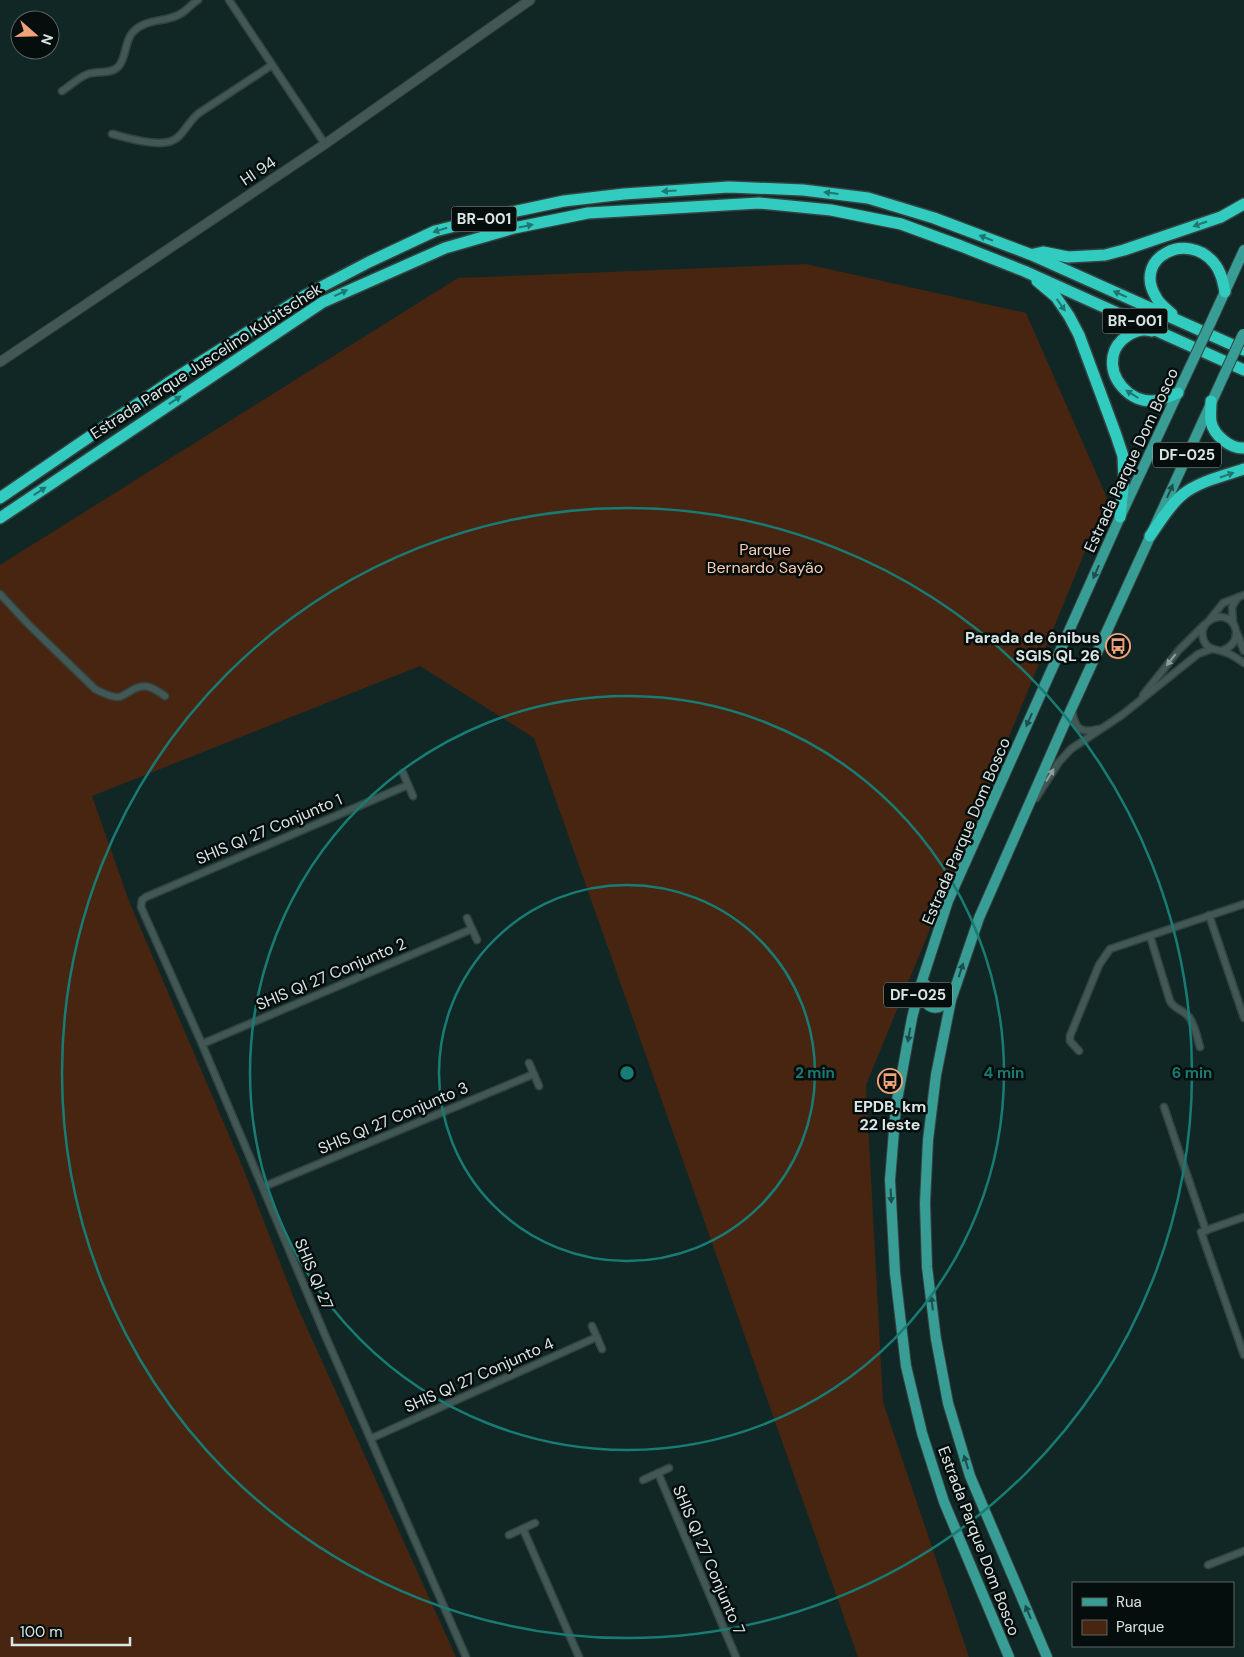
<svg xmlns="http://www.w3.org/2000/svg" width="1244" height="1657" font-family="'DM Sans',sans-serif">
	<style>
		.green { fill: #472511 }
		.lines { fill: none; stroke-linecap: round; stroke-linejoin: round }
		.street-casing { stroke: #344341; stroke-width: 9 }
		.secondary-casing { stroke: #344341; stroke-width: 11 }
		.primary-casing { stroke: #344341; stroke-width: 12 }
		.highway-casing { stroke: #344341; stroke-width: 14 }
		.street { stroke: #415855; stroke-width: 6 }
		.secondary { stroke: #415855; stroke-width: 9 }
		.primary { stroke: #379d95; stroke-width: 10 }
		.highway { stroke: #31cbbf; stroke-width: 11 }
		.primary-bridge-casing { stroke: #344341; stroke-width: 12; stroke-linecap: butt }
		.primary-bridge { stroke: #379d95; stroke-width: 10 }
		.oneway { fill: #1e766f }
		.oneway2 { fill: #1c4e4a }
		.oneway3 { fill: #8d9f9c }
		.ring { fill: none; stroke: #197c74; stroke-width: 2.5 }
		.labels { text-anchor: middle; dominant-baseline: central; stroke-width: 5; stroke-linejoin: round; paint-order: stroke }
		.shield { fill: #060e0d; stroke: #9aa5a4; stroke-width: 1 }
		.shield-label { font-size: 15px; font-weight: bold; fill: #d9e6e4 }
		.street-label { font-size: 16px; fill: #d9e6e4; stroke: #060e0d }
		.park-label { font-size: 16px; fill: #f9cbb2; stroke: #060e0d }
		.poi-label { font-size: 16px; font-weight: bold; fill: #d9e6e4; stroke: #060e0d; text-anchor: end }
		.centre { fill: #197c74; stroke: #060e0d; stroke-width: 2.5 }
		.ring-label { font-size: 15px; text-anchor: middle; font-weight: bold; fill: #197c74; stroke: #060e0d; stroke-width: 5; stroke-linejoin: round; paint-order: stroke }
	</style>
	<rect width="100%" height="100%" fill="#112725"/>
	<polygon class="green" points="806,264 1026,313 1107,498 866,1085 883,1402 969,1657 858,1657 534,738 420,666 92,796 129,901 243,1168 297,1306 456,1657 0,1657 0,565 458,278"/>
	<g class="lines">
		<defs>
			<g id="street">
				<polyline points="229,0 325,144"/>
				<path d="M62,91C70,86 79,77 88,74C97,71 111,74 118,67C127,58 124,41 133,32C145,19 162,22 176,16C185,13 190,5 198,0"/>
				<path d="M112,134C129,138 165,150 178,137C186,130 190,120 199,113L272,65"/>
				<path d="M0,594L29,625L95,689C103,693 109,697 118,697C122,697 125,694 129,692C144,682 151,686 165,696"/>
				<polyline points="1211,618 1223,603 1244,595"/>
				<polyline points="1233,623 1232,607 1238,597"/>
				<polyline points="1237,633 1244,651"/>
				<path d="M1221,651C1230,648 1237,642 1236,631C1232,606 1194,618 1204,641C1208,651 1218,649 1227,653C1233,655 1238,659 1244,663"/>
				<polyline points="1143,695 1179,650 1204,625"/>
				<path d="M1072,711C1075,728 1080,734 1098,729"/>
				<polyline points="403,773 413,796"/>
				<polyline points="408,785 146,897 142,900 141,907 202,1044 325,1335 466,1657"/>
				<polyline points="1036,798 1059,762 1071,749 1122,715 1198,654 1212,649"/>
				<polyline points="1209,915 1244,1018"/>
				<polyline points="467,918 477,940"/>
				<path d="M1150,936L1170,1001C1174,1009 1182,1009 1188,1016C1195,1023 1197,1038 1200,1047"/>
				<polyline points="202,1044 472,929"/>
				<polyline points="1079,1051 1070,1041 1070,1036 1099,965 1110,949 1244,904"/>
				<polyline points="529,1063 539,1086"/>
				<polyline points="1164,1107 1206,1231"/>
				<polyline points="263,1187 534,1074"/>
				<polyline points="1244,1217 1201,1232 1244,1355"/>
				<polyline points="592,1326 602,1349"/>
				<polyline points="372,1438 597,1337"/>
				<polyline points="658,1473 736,1657"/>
				<polyline points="643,1480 669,1468"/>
				<polyline points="523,1529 579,1657"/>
				<polyline points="509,1535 535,1523"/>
				<polyline points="1208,1565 1244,1551"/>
			</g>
			<polyline id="secondary" points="0,362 325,144 530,0"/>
			<g id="primary">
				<polyline points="1211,322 1244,250"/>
				<path d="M925,984C921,1007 933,1015 951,1000"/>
				<polyline points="1009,1657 944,1502 922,1433 906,1366 895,1273 890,1180 896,1106 912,1018 920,987 948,901 1120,517 1189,369"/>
				<polyline points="1047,1657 970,1476 948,1403 936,1339 927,1267 925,1203 928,1140 936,1075 951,1000 979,918 1063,727 1224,375"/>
			</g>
			<g id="highway">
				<polyline points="1034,254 1043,252 1068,257 1105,255 1124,250 1221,217 1244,204"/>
				<polyline points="1037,281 1056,297 1069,316 1079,335 1116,435 1123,456 1124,479 1120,517"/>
				<path d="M1172,314C1167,309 1159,304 1156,297C1132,258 1187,230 1214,263C1221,271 1223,282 1225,292"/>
				<path d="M1152,331C1136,326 1116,340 1113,356C1109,379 1129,401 1152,401C1161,401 1169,397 1178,393"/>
				<path d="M1211,401C1211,408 1210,415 1211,422C1214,435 1230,449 1244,448"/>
				<polyline points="0,498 168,383 306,295 369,262 435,231 503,214 564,201 624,194 729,187 803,190 868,198 934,218 1032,255 1244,350"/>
				<polyline points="0,518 323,302 445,248 514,228 588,213 759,203 831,210 901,224 961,246 1024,271 1244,370"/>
				<path d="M1150,536C1160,522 1169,506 1182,495C1199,481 1224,476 1244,469"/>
			</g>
		</defs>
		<use href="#street" class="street-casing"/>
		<use href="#secondary" class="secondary-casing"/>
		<use href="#primary" class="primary-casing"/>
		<use href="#highway" class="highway-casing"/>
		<use href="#street" class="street"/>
		<use href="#secondary" class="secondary"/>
		<use href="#primary" class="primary"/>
		<use href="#highway" class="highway"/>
		<defs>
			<g id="primary-bridge">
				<polyline points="1189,369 1211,322"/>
				<polyline points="1224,375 1243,334"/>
			</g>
		</defs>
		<use href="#primary-bridge" class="primary-bridge-casing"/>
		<use href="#primary-bridge" class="primary-bridge"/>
	</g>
	<defs><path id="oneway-solid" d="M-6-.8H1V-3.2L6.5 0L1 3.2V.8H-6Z" transform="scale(1.25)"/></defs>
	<g class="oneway">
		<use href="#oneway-solid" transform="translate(669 191) rotate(176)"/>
		<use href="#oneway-solid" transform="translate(831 193) rotate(-173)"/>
		<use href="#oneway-solid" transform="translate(1200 224) rotate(161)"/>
		<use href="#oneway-solid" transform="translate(526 226) rotate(-12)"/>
		<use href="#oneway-solid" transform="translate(440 230) rotate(163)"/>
		<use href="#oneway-solid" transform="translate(986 238) rotate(-159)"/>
		<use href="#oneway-solid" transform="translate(341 293) rotate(-25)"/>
		<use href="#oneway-solid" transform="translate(1120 294) rotate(-156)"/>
		<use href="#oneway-solid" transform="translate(1061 305) rotate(55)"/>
		<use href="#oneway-solid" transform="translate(1132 394) rotate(-148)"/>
		<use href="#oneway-solid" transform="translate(175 400) rotate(-34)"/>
		<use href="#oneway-solid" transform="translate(1227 475) rotate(-19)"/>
		<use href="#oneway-solid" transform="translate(40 491) rotate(-34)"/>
	</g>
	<g class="oneway2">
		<use href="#oneway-solid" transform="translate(1170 491) rotate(-66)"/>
		<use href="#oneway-solid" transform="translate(1096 572) rotate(114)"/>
		<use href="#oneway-solid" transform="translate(1029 720) rotate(114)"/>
		<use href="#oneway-solid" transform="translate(961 970) rotate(-72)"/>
		<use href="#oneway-solid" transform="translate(909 1035) rotate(100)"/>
		<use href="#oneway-solid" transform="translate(891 1196) rotate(87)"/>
		<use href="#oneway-solid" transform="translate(932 1303) rotate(-97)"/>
		<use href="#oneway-solid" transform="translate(966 1462) rotate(-107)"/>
		<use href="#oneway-solid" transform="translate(1028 1612) rotate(-113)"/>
	</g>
	<g class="oneway3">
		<use href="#oneway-solid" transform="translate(1171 660) rotate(129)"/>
		<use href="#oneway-solid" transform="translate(1050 775) rotate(-58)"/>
	</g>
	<g class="ring">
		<circle cx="627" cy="1073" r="188"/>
		<circle cx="627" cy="1073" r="377"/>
		<circle cx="627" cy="1073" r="565"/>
	</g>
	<defs>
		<symbol id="bus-ring" viewBox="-11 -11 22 22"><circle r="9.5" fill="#060e0d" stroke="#efa378" stroke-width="1.5"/><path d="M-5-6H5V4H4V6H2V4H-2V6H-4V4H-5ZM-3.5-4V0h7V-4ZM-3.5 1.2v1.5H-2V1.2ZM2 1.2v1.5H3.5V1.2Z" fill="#efa378"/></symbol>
	</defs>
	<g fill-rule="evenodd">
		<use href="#bus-ring" x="1104" y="632" width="28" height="28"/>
		<use href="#bus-ring" x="876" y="1067" width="28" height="28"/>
	</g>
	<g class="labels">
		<g class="shield">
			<rect x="451.5" y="206.5" width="65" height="25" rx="4"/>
			<rect x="1102.5" y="308.5" width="65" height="25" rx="4"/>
			<rect x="1153" y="442.5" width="68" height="25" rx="4"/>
			<rect x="884" y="982.5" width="68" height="25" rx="4"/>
		</g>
		<g class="shield-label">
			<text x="484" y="219">BR-001</text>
			<text x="1135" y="321">BR-001</text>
			<text x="1187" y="455">DF-025</text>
			<text x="918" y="995">DF-025</text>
		</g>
		<g class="street-label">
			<text transform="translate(258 171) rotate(-34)">HI 94</text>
			<text transform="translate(206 361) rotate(-33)">Estrada Parque Juscelino Kubitschek</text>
			<text transform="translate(1131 460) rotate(-65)">Estrada Parque Dom Bosco</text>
			<text transform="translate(269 829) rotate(-23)">SHIS QI 27 Conjunto 1</text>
			<text transform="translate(966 831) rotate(-67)">Estrada Parque Dom Bosco</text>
			<text transform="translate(331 974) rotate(-23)">SHIS QI 27 Conjunto 2</text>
			<text transform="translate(393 1118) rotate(-23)">SHIS QI 27 Conjunto 3</text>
			<text transform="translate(314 1274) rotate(67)">SHIS QI 27</text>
			<text transform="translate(479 1375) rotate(-24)">SHIS QI 27 Conjunto 4</text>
			<text transform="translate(979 1541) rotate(69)">Estrada Parque Dom Bosco</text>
			<text transform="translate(709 1560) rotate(67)">SHIS QI 27 Conjunto 7</text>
		</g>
		<g class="park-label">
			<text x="765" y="549">Parque<tspan x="765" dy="18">Bernardo Sayão</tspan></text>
		</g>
		<g class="poi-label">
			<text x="1100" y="637">Parada de ônibus<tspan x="1100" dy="18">SGIS QL 26</tspan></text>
			<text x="890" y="1106" text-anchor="middle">EPDB, km<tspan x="890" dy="18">22 leste</tspan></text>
		</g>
	</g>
	<circle cx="627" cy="1073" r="8" class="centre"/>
	<g class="ring-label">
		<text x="815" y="1078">2 min</text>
		<text x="1004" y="1078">4 min</text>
		<text x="1192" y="1078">6 min</text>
	</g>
	<rect x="1072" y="1582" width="162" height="65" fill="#060e0d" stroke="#5a6463"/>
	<rect x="1082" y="1598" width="25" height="8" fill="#379d95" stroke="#5a6463"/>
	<text x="1116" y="1607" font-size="15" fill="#d9e6e4">Rua</text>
	<rect x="1082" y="1620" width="25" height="15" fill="#472511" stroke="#5a6463"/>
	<text x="1116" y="1632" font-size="15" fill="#d9e6e4">Parque</text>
	<g transform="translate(35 35) rotate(110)"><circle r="24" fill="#060e0d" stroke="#5a6463"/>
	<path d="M0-4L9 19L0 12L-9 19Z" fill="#efa378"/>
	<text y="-8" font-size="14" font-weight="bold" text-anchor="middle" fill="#d9e6e4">N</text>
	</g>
	<path d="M12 1637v8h118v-8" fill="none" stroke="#d9e6e4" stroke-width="2.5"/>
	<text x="20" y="1637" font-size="15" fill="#d9e6e4" stroke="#060e0d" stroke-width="4" paint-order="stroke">100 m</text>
</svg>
